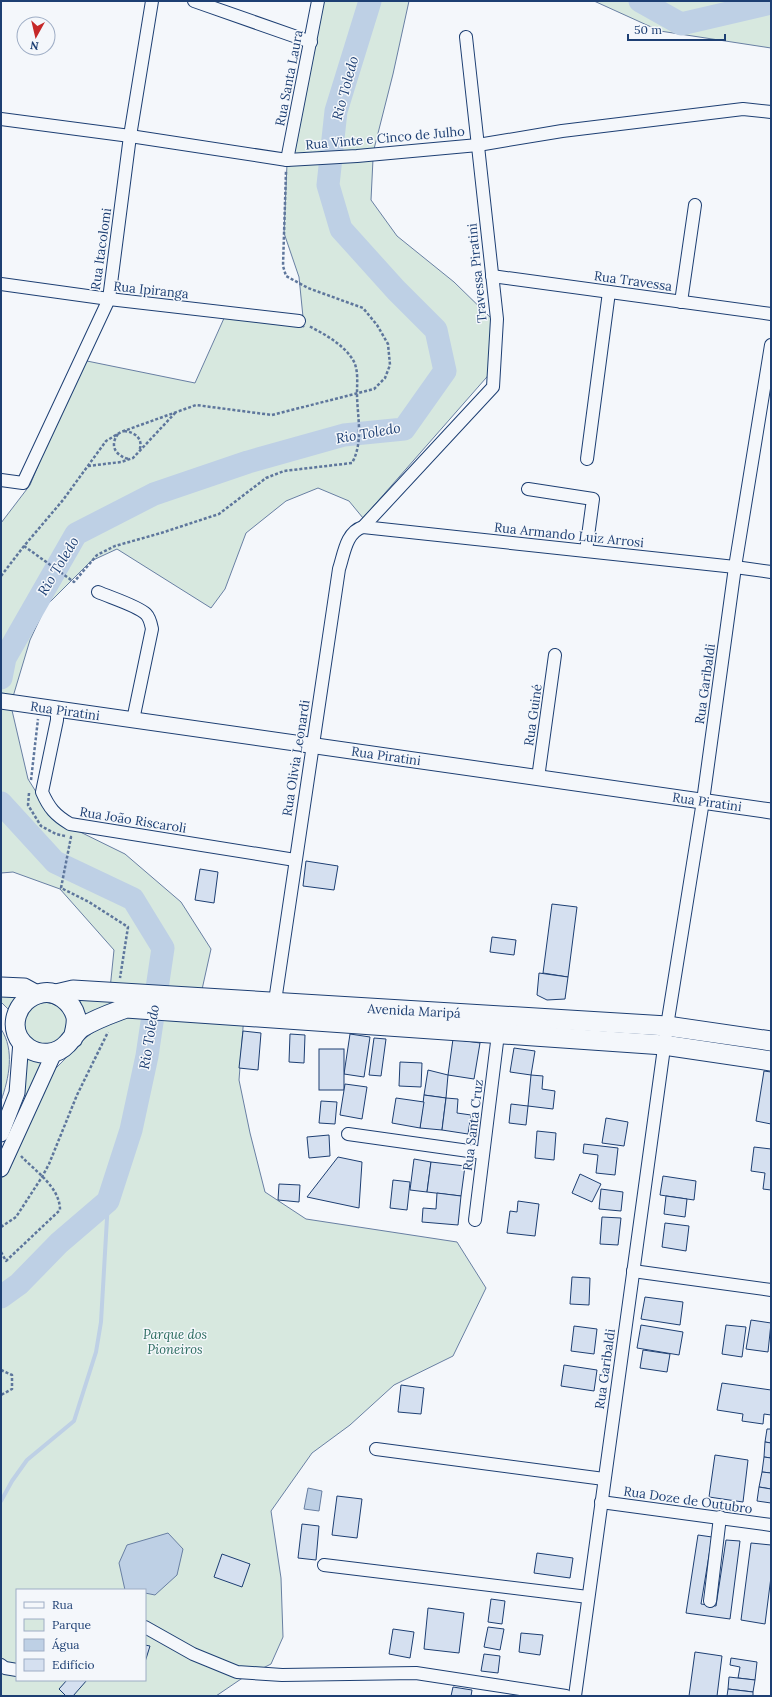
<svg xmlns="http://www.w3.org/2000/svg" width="772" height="1697" font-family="Lora,serif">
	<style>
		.green { fill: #d7e8df; stroke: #687fa3; fill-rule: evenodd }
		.water { fill: #bed0e5; stroke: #687fa3 }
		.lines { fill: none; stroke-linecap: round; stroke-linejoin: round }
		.stream { stroke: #bed0e5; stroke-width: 4 }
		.river { stroke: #bed0e5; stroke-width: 23 }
		.building { fill: #d5e0f0; stroke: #1d3f73 }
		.minor-casing { stroke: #1d3f73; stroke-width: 14 }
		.tertiary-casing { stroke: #1d3f73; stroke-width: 17 }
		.primary-casing { stroke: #1d3f73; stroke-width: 21 }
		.path { stroke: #5e769c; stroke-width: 2.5; stroke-dasharray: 3 2; stroke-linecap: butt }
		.minor { stroke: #f4f7fb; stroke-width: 12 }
		.tertiary { stroke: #f4f7fb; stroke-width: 15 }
		.primary { stroke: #f4f7fb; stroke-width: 19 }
		.labels { text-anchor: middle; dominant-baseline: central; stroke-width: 3; stroke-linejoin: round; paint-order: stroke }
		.street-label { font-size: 13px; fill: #1d3f73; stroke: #f4f7fb }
		.park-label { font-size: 13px; font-style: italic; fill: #2c6c60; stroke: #f4f7fb }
		.water-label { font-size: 14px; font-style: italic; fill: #1d3f73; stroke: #f4f7fb }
	</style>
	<rect width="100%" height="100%" fill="#f4f7fb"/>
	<g class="green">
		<polygon points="321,1 409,1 393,74 373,153 289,156"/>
		<polygon points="594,1 771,1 771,48 660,31"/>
		<polygon points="373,159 371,200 397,236 454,282 492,319 493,370 363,518 349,501 318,488 286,501 246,533 225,589 211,608 117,549 91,561 46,606 30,640 12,700 1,698 1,523 30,485 82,360 195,383 225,316 304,327 299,277 284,233 287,164"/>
		<polygon points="1,705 11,706 28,779 38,795 68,826 125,854 181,902 211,949 201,994 110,989 114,950 60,889 13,872 1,873"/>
		<polygon points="1,992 27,993 11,1012 1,1002"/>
		<polygon points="125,998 87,1017 69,999"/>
		<path d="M46,1002C72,1007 68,1021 63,1041L42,1048L25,1035C23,1017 26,1005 46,1002Z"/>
		<path d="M126,1008L244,1015L239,1080L250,1133L265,1192L306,1219L457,1242L486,1288L453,1356L394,1385L350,1425L312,1453L271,1511L281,1578L283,1637L271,1664L241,1679L216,1696H1V1177L55,1069L64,1060L80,1042ZM17,1590H145V1680H17Z"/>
		<path d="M1,1029C15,1050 9,1078 1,1101Z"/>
		<polygon points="25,1055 44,1062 26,1096 22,1095"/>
	</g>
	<g class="water">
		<polygon points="308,1488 322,1491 319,1511 304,1509"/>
		<polygon points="168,1533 183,1549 177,1575 155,1595 145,1593 145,1590 125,1590 119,1563 127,1545"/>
	</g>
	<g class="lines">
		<polyline class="stream" points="1,1501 12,1481 27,1460 74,1421 96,1352 101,1322 108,1201"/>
		<g class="river">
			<polyline points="640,1 681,24 771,3"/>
			<polyline points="1,678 5,658 76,534 154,494 248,462 344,435 404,429 445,371 436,330 396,290 341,229 328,185 336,111 370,1"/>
			<polyline points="1,803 55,862 133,899 163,948 147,1056 131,1130 108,1201 59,1243 19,1284 1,1297"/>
		</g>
	</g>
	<g class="building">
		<polygon points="306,861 338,866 334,890 303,886"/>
		<polygon points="200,869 218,872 214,903 195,900"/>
		<polygon points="552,904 577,907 568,977 543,973"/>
		<polygon points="492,937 516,940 514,955 490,952"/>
		<polygon points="539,973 568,977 565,999 547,1000 537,995"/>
		<polygon points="243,1031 261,1033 258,1070 239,1068"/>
		<polygon points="290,1034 305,1035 304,1063 289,1062"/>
		<polygon points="350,1034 370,1037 364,1077 344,1074"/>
		<polygon points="374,1038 386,1039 381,1076 369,1075"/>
		<polygon points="453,1039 480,1043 474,1079 448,1075"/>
		<polygon points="514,1048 535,1051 531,1075 510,1072"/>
		<rect x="319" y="1049" width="25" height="41"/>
		<polygon points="400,1062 422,1063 421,1087 399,1086"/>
		<polygon points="428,1070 448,1075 446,1098 424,1095"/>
		<polygon points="764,1071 771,1072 771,1124 756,1121"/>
		<polygon points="531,1075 543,1076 542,1089 555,1091 553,1109 528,1106"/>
		<polygon points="345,1084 367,1087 362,1119 340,1115"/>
		<polygon points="424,1095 446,1098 442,1130 420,1128"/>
		<polygon points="396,1098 424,1102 420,1128 392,1123"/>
		<polygon points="446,1098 458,1099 457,1113 471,1115 468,1134 442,1130"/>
		<polygon points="321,1101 337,1102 335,1124 319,1123"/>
		<polygon points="511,1104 528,1106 526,1125 509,1123"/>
		<polygon points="606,1118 628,1122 624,1146 602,1143"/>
		<polygon points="537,1131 556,1133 554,1160 535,1158"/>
		<polygon points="329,1135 330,1156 309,1158 307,1137"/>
		<polygon points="584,1144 618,1148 615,1175 596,1173 598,1155 583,1153"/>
		<polygon points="754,1147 771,1149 771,1190 763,1189 765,1173 751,1171"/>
		<polygon points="338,1157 362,1162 359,1208 307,1197"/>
		<polygon points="414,1159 431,1162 427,1192 410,1190"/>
		<polygon points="431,1162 465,1166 461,1196 427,1192"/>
		<polygon points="580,1174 601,1184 592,1202 572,1193"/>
		<polygon points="663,1176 696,1181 694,1200 660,1195"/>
		<polygon points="393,1180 410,1182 407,1210 390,1208"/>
		<polygon points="279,1184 300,1185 299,1202 278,1200"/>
		<polygon points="601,1189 623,1192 621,1211 599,1209"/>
		<polygon points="437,1193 461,1196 458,1225 422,1222 423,1208 436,1209"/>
		<polygon points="666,1196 687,1199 685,1217 664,1214"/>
		<polygon points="518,1201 539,1204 535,1236 507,1233 510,1211 517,1212"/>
		<polygon points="602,1217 621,1218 618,1245 600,1244"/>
		<polygon points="665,1223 689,1226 686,1251 662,1247"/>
		<polygon points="572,1277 590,1278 589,1305 570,1304"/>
		<polygon points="645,1297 683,1302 680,1325 641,1319"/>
		<polygon points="751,1320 771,1323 768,1352 746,1349"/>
		<polygon points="641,1325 683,1332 679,1355 637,1348"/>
		<polygon points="726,1325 746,1327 742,1357 722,1354"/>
		<polygon points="574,1326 597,1329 594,1354 571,1351"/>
		<polygon points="643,1350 670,1354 667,1372 640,1368"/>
		<polygon points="564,1365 597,1370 594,1391 561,1386"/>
		<polygon points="722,1383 771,1390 771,1415 764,1414 763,1424 742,1421 743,1414 717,1410"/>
		<polygon points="401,1385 424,1388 421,1414 398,1412"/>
		<polygon points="767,1429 771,1429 771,1443 765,1442"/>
		<polygon points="765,1442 771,1443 771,1458 764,1457"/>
		<polygon points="715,1455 748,1460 743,1502 709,1497"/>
		<polygon points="764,1457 771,1458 771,1473 762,1472"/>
		<polygon points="762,1472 771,1473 771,1489 759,1487"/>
		<polygon points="759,1487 771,1489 771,1503 757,1501"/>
		<polygon points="337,1496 362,1499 357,1538 332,1535"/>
		<polygon points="302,1524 319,1526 316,1560 298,1558"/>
		<polygon points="698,1535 712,1537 701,1604 716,1606 726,1540 740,1541 730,1619 686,1613"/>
		<polygon points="751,1543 771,1545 771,1577 765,1624 741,1620"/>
		<polygon points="537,1553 573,1558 570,1578 534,1573"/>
		<polygon points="222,1554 250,1564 242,1587 214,1577"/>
		<polygon points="491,1599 505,1601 502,1624 488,1622"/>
		<polygon points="428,1608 464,1613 459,1653 424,1649"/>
		<polygon points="488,1627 504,1629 500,1650 484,1647"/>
		<polygon points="393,1629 414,1632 410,1658 389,1654"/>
		<polygon points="521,1633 543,1635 540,1655 519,1652"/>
		<polygon points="145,1645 150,1646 145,1662"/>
		<polygon points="695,1652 722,1656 717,1696 689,1696"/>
		<polygon points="484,1654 500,1656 498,1673 481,1671"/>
		<polygon points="731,1658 757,1662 755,1680 738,1678 740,1667 730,1665"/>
		<polygon points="729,1677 755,1680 753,1692 728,1689"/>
		<polygon points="67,1680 87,1680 73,1696 66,1696 59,1689"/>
		<polygon points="453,1687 472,1690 471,1696 451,1696"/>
		<polygon points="728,1689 753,1692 753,1696 727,1696"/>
	</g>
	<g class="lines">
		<defs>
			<g id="minor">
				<polyline points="194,1 311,42"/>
				<polyline points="1,119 130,136 287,160 357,156 478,145 562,131 743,109 771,112"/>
				<polyline points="287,160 318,1"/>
				<polyline points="492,276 771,314"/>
				<polyline points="1,284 109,299 299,321"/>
				<polyline points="681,302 695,205"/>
				<polyline points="587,459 609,292"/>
				<polyline points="1,480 23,483 109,299 130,136 152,1"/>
				<polyline points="528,489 593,499 586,551"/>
				<polyline points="363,527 493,387 497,319 466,37"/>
				<path d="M98,592C109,597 138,606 146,614C150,618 151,624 152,629L133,720"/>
				<path d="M57,709V720L42,792C49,808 55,815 70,824L295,860"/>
				<polyline points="538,778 555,655"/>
				<path d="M274,1008L339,569C344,554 346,532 363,527L735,567L771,572"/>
				<polyline points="348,1134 483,1153"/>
				<polyline points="475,1220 499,1026"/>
				<polyline points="633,1271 771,1290"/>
				<polyline points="376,1449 604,1479"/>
				<polyline points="601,1502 771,1525"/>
				<polyline points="324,1565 588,1597"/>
				<polyline points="710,1601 720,1517"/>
				<polyline points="145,1627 193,1654 237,1672 282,1675 416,1673 566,1696"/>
				<polyline points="1,1665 5,1668 17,1670"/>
				<polyline points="575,1696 667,1026 703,801 735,567 771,345"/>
			</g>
			<g id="tertiary">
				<polyline points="1,701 771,811"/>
				<polyline points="1,1134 17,1093 21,1041"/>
				<polyline points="1,1169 54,1053"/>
			</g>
			<g id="primary">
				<polyline points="1,987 24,988 35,994"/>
				<polyline points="56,994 73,990 667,1026 771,1041"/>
				<path d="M73,1038C75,1031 77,1024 76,1017C72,1002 57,990 42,993C15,998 5,1032 28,1048C40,1056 57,1055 67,1044C72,1039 76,1032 81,1028C95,1019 110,1014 126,1008L664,1045L771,1061"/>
			</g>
		</defs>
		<use href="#minor" class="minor-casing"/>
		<use href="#tertiary" class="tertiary-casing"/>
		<use href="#primary" class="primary-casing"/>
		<g class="path">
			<path d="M124,431C136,432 144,440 139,451"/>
			<path d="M118,434C109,446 116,456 129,459"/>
			<polyline points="88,466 121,462 133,458 176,412"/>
			<path d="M24,546L74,582L97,555L115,546L161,533L219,514L266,478L284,471L352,463C364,441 357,416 357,393C357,381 359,367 351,357C341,343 324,334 309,326"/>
			<polyline points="1,576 24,546 63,500 106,441 121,432 196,405 272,415 374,389 385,378 390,365 388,344 377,325 363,308 308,288 286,276 283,266 286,171"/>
			<polyline points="31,780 38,719"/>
			<polyline points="29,793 28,805 41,826 56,834 65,836"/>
			<polyline points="70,837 71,837 61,888 89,902 128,927 120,978"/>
			<polyline points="1,1227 16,1217 42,1177 49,1164 77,1095 108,1032"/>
			<path d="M1,1252L6,1261L60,1210C60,1187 35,1171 21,1156"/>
			<polyline points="1,1370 12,1375 12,1389 1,1395"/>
		</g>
		<use href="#minor" class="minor"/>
		<use href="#tertiary" class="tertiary"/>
		<use href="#primary" class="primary"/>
	</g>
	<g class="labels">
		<g class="street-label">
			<text transform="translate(289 78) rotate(-79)">Rua Santa Laura</text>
			<text transform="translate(385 138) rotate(-5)">Rua Vinte e Cinco de Julho</text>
			<text transform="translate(101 249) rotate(-82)">Rua Itacolomi</text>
			<text transform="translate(477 273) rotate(-96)">Travessa Piratini</text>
			<text transform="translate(633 281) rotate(8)">Rua Travessa</text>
			<text transform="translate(151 290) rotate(6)">Rua Ipiranga</text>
			<text transform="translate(569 535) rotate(6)">Rua Armando Luiz Arrosi</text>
			<text transform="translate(705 684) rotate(-82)">Rua Garibaldi</text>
			<text transform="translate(65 711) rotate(8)">Rua Piratini</text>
			<text transform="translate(533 715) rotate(-82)">Rua Guiné</text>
			<text transform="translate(386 756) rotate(8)">Rua Piratini</text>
			<text transform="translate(296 758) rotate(-81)">Rua Olivia Leonardi</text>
			<text transform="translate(707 802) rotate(8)">Rua Piratini</text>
			<text transform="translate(133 820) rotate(9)">Rua João Riscaroli</text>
			<text transform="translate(414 1011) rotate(3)">Avenida Maripá</text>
			<text transform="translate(473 1125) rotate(-83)">Rua Santa Cruz</text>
			<text transform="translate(605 1369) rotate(-82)">Rua Garibaldi</text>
			<text transform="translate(688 1500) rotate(8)">Rua Doze de Outubro</text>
		</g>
		<g class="park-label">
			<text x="175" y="1334">Parque dos<tspan x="175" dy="15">Pioneiros</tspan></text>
		</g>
		<g class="water-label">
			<text transform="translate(345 88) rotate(-75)">Rio Toledo</text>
			<text transform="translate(368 433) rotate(-10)">Rio Toledo</text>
			<text transform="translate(58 566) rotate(-59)">Rio Toledo</text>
			<text transform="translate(149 1037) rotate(-81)">Rio Toledo</text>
		</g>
	</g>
	<rect width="772" height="1697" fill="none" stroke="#1d3f73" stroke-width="4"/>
	<rect x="16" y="1589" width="130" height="92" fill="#f4f7fb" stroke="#9eadc5"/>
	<rect x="24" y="1602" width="20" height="6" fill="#f4f7fb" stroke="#9eadc5"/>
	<text x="52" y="1609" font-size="12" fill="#1d3f73">Rua</text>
	<rect x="24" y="1619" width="20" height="12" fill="#d7e8df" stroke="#9eadc5"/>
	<text x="52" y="1629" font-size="12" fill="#1d3f73">Parque</text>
	<rect x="24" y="1639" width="20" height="12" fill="#bed0e5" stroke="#9eadc5"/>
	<text x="52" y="1649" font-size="12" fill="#1d3f73">Água</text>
	<rect x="24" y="1659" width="20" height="12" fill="#d5e0f0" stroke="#9eadc5"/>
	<text x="52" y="1669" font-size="12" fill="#1d3f73">Edifício</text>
	<g transform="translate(36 36) rotate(188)"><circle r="19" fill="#f4f7fb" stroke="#9eadc5"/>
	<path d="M0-3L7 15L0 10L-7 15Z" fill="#c62828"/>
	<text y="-6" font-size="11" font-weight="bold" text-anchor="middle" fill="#1d3f73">N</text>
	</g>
	<path d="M628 34v6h97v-6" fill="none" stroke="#1d3f73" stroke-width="2"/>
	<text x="634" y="34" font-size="12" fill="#1d3f73" stroke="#f4f7fb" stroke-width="3" paint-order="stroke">50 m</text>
</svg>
